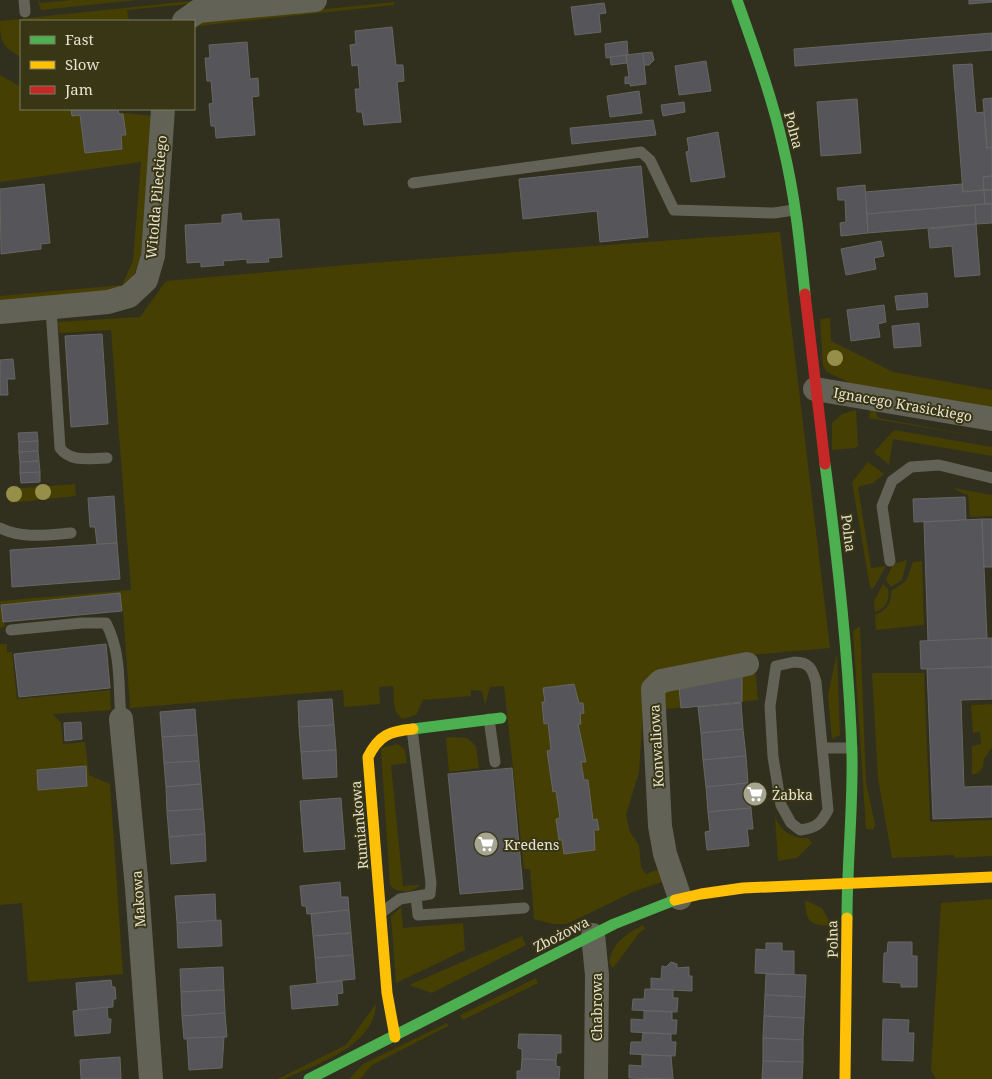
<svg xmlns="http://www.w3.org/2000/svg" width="992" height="1079" font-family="'Noto Serif',serif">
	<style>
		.green { fill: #453f04 }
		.building { fill: #56565a; stroke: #666664 }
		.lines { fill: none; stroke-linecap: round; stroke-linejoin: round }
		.lane { stroke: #636256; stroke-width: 11 }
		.street { stroke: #636256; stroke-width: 24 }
		.fast { stroke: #4caf50; stroke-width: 11 }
		.slow { stroke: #ffc107; stroke-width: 11 }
		.jam { stroke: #c62828; stroke-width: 11 }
		.tree { fill: #968f4a }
		.labels { text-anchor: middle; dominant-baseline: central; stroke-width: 4; stroke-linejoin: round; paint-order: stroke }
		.street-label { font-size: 14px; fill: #e5e4d1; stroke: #393616 }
		.poi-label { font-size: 14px; fill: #e5e4d1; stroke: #393616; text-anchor: start }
	</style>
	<rect width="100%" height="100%" fill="#31301e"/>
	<g class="green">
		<polygon points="38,0 41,3 70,0 136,0 41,10"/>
		<path d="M201,0H230L127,10L129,21H21V57C3,47 0,42 0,21Z"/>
		<polygon points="394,2 394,5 198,26 194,30 194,26 200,22"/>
		<path d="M0,75L21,87V109H84L153,116L141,253C137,273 131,285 111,291L0,302V296L122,285L133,261L141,162L0,182Z"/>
		<path d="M780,232L830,648L750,655L644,697L639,772L626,815L630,832L639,845L641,867L646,874L662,868L667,880L633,892L567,924H552L534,919L530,869H524L504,686L490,687L485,705L482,691L471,690V696L423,700L416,715L403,719C391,712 395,698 393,686L379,687L380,704L344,707L343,690L130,708L123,610L4,622L5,627L0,628V601L131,590L111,330L59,333L58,322L140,317L166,281L357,264Z"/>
		<polygon points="830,318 831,341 893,372 992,390 992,409 852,384 827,372 823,366 820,319"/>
		<polygon points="870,409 875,410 878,418 992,439 869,418"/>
		<polygon points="856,410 858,446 855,448 832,450 832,423 842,414"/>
		<polygon points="894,430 992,447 992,456 893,439 889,465 874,452"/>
		<polygon points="868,462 884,474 873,483 858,487 871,568 886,566 873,589 870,587 852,482"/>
		<polygon points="75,484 76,496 10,503 10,489"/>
		<polygon points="953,488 992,495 992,516 970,517 968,494 964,494"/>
		<polygon points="907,560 902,580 891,587 886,580 893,564"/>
		<path d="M922,561L924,625L876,630L875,615C886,610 892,604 891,591L906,581L913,562Z"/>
		<path d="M883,584L888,589C890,600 886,609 875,612L874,601Z"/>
		<polygon points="860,626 866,782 875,825 873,830 866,829 853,631"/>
		<polygon points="0,635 0,644 7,644 7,652 12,652 17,699 110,690 111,710 53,714 61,723 63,744 85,742 89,775 110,784 123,974 28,982 22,903 0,905"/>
		<polygon points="837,653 840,735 832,739 828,695"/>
		<polygon points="755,668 758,700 666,709 663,687"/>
		<polygon points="872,673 924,673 930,822 992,820 992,856 956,858 953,855 892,858 878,778"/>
		<polygon points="992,704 992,747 984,759 983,767 978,773 972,775 972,746 981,744 980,732 973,733 971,705"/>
		<polygon points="450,737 467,738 476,746 479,768 449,772 446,738"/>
		<path d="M398,744L405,750L407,763L391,765L403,886L420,885C413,893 396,894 390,885L381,748Z"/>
		<path d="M775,816C780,831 792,839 808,838L812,843L797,858L778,861Z"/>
		<polygon points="992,899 992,1079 936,1079 931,1070 941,903"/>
		<path d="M805,900L822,908L832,926C810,925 806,923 805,900Z"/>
		<polygon points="401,907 403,928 463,923 465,950 396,983 391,916"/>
		<path d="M643,925L645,929L640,932L613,968L609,963C612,943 626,934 643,925Z"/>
		<polygon points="522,936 526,945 432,993 409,985"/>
		<polygon points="536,978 538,983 463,1020 460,1015"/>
		<path d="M376,1004C374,1047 317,1063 285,1079H278L346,1045Z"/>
		<polygon points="447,1023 448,1026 372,1065 360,1079 349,1079 363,1064"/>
	</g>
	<g class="building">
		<polygon points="969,0 992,0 992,2 969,4"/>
		<polygon points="604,3 606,13 599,14 601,32 575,35 571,7"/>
		<polygon points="392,27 396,65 403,65 404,81 397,82 401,122 364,125 362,112 357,112 355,89 360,89 358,65 352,66 350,45 356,44 355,31"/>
		<polygon points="992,33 992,50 795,66 794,49"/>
		<polygon points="627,41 628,55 606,58 605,44"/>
		<polygon points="247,42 250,79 258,78 259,96 252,97 255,135 216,138 215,126 211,126 209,104 213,103 211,81 207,81 205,58 210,58 209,45"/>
		<polygon points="652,52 654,60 649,65 644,65 643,53"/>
		<polygon points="643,53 646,84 630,86 630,83 625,84 625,77 629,77 626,55"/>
		<polygon points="626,55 627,63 611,65 610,57"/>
		<polygon points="706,61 711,91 679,95 675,66"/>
		<polygon points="972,64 976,113 984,112 987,148 992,147 992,176 983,177 984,190 963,192 953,65"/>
		<polygon points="639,91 642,113 610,117 607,96"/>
		<polygon points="992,98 992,147 987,148 983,99"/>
		<polygon points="857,99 861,153 821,156 817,102"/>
		<polygon points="684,102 685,112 663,116 661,105"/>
		<polygon points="71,109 118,109 119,114 123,114 126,135 121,135 122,149 85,153 80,115 72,116"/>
		<polygon points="653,120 656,135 572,144 570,128"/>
		<polygon points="718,132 725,177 691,182 686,152 689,151 687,138"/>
		<polygon points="641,166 648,237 600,242 597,211 523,219 519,179"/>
		<polygon points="992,176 992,190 984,190 983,177"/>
		<polygon points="44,184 50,243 41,244 41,249 1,254 0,189"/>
		<polygon points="962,184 963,192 984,190 985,204 867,214 865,192"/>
		<polygon points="865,185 868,233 841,236 840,223 846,222 845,200 838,200 837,188"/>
		<polygon points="984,190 992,190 992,204 985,204"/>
		<polygon points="985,204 992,204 992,223 976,224 975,205"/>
		<polygon points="975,205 976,224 868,233 867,214"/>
		<polygon points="241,213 242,221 279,219 282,257 268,258 269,262 247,263 247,259 223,261 224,265 201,267 201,262 187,263 185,225 222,223 222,215"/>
		<polygon points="976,224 980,275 955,277 952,246 930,248 928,229"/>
		<polygon points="881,241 884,256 874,258 876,269 846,275 841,249"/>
		<polygon points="927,293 928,307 897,310 895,296"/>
		<polygon points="884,305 886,322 878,324 880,337 851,341 847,310"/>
		<polygon points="919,323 921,346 894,348 892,326"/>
		<polygon points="102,334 108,424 71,427 65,336"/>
		<polygon points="13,359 15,379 7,379 8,395 0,395 0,360"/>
		<polygon points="37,432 38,441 19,442 18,433"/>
		<polygon points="38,441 38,451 19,452 19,442"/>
		<polygon points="38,451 39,461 20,462 19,452"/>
		<polygon points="39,461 40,472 20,473 20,462"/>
		<polygon points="40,472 40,482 21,483 20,473"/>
		<polygon points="114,496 117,543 97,544 95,527 90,527 88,498"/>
		<polygon points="965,497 966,520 914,522 913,499"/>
		<polygon points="982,519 987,639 928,641 924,522"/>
		<polygon points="982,519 992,519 992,567 984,567"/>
		<polygon points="117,543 120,579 12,587 10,550"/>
		<polygon points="120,593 122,611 3,622 1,605"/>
		<polygon points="992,638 992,667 921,669 920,641"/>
		<polygon points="106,644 110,688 19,697 14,654"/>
		<polygon points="992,667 992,699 961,700 964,787 992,786 992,817 933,819 927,669"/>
		<polygon points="742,673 742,702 681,708 678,678"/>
		<polygon points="574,684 579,703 583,703 584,713 580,714 581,724 578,724 586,762 581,762 584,780 588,780 593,820 597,819 599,830 594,830 595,850 564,854 562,840 559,840 556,819 560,818 556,791 553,792 547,751 551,750 548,723 544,724 542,702 545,702 543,688"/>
		<polygon points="332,699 334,725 299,727 298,701"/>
		<polygon points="741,703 743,729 701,733 698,707"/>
		<polygon points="195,709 197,735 162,737 160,712"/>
		<polygon points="81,722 82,739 65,741 64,723"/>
		<polygon points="334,725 336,750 301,752 299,727"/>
		<polygon points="743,729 746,756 703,760 701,733"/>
		<polygon points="197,735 199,761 164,763 162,737"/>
		<polygon points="336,750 337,777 303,779 301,752"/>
		<polygon points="746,756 748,783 706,787 703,760"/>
		<polygon points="199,761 201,784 166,787 164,763"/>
		<polygon points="86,766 87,786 38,790 37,770"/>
		<polygon points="512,768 523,889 460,894 448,774"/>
		<polygon points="748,783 751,808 708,812 706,787"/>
		<polygon points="201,784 203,809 167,811 166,787"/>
		<polygon points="341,798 345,849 304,852 300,801"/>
		<polygon points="751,808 753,829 747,829 749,846 707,850 705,832 710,831 708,812"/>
		<polygon points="203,809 205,834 169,837 167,811"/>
		<polygon points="205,834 206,861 171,864 169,837"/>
		<polygon points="340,882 341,897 348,897 349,910 307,914 306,906 302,906 300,886"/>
		<polygon points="215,894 216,921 177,923 175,896"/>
		<polygon points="349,910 351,933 313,936 311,914"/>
		<polygon points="221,920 222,946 178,948 177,923"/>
		<polygon points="351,933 353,955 315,958 313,936"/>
		<polygon points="888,942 912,942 912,956 917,956 917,987 901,987 901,983 883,982 884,953 887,953"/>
		<polygon points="766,943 782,943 782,951 794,951 794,975 755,973 756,949 766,950"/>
		<polygon points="353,955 355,979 317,983 315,958"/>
		<polygon points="671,962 677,964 677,968 689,967 689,976 692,976 692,991 651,989 651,978 661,979 662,966 666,967"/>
		<polygon points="223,967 224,990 181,992 180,969"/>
		<polygon points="766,974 806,975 805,997 765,995"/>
		<polygon points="111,980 112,987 115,987 116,999 113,999 113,1007 78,1010 76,983"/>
		<polygon points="342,981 343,993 337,994 338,1005 292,1009 290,986"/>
		<polygon points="645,989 673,990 673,998 678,998 677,1012 632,1010 633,999 644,999"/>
		<polygon points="224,990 225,1013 182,1016 181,992"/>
		<polygon points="765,995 805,997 804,1018 764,1016"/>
		<polygon points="107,1007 108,1019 111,1019 110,1033 75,1036 73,1011"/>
		<polygon points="644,1011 672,1012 672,1020 677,1020 676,1034 631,1032 631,1019 644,1020"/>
		<polygon points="225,1013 227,1037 184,1039 182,1016"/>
		<polygon points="764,1016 804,1018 803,1040 763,1038"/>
		<polygon points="883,1019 909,1020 908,1033 914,1033 913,1061 882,1060"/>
		<polygon points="643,1033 671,1034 671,1042 676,1042 675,1056 630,1054 631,1042 642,1042"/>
		<polygon points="519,1034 561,1035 561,1053 557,1053 556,1060 522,1059 522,1049 518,1048"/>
		<polygon points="224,1037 222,1068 189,1070 187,1038"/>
		<polygon points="763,1038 803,1040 803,1062 763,1061"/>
		<polygon points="642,1055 671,1056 673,1079 629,1078 629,1065 642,1066"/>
		<polygon points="120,1057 121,1079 81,1079 80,1060"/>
		<polygon points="522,1059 556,1060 556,1066 560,1067 559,1079 517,1079 517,1071 521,1071"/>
		<polygon points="763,1061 803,1062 802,1079 762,1079"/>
	</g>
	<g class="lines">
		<g class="lane">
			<polyline points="24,0 25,12"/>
			<polyline points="413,183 641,152 650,160 674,210 774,213 794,210"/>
			<path d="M51,308L60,448C71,463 90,458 107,458"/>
			<path d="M0,528C22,539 47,535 71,533"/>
			<polyline points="890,561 882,506 892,481 911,467 939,465 992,478"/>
			<path d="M11,630L82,623H106C122,654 118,686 121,719"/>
			<path d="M794,662C809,662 812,668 816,682L828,810C821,824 816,828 800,830L791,823L781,805L773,757L770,706L776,666Z"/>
			<polyline points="489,719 495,762"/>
			<polyline points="823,748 852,748"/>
			<polyline points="416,897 418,915 524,908"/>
			<polyline points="382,912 400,899 430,894 431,883 412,729"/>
		</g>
		<g class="street">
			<polyline points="184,21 198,11 315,0"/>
			<polyline points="0,312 108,302 129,296 146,280 153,256 163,109"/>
			<polyline points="815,389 992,419"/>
			<polyline points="121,719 137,888 151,1079"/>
			<polyline points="680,898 665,854 660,826 653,689 661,681 747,664"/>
			<polyline points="593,935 597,975 596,1079"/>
		</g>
		<g class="fast">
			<path d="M737,0C754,48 772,97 783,146C795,195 800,245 805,294"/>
			<path d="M825,464C838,561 849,658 852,755C853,809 847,864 847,918"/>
			<polyline points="413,729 501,718"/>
			<polyline points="309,1079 614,924 675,900"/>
		</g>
		<g class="slow">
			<polyline points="675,900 701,894 743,888 992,877"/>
			<path d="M395,1037L387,993L368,757C379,735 390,731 413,729"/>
			<polyline points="845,1079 847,918"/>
		</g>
		<polyline class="jam" points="805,294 825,464"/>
	</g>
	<g class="tree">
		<circle cx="835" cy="358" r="8"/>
		<circle cx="43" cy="492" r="8"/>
		<circle cx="14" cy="494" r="8"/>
	</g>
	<defs>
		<symbol id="supermarket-disc" viewBox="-11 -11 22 22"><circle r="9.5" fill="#a6a592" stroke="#393616"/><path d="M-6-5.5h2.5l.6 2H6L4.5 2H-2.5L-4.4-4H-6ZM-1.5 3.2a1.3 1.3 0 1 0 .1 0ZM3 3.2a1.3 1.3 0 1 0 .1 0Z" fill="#fff"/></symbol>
	</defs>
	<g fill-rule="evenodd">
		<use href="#supermarket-disc" x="741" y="780" width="28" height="28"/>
		<use href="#supermarket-disc" x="472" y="830" width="28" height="28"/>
	</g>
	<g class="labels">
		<g class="street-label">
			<text transform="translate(794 130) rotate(75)">Polna</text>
			<text transform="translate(156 197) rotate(-85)">Witolda Pileckiego</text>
			<text transform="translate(903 404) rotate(10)">Ignacego Krasickiego</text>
			<text transform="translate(849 533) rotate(83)">Polna</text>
			<text transform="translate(656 746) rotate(-93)">Konwaliowa</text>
			<text transform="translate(359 825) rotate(-95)">Rumiankowa</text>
			<text transform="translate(138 899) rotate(-94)">Makowa</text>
			<text transform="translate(561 934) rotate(-27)">Zbożowa</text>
			<text transform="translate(832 939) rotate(-91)">Polna</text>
			<text transform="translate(596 1007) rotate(-90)">Chabrowa</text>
		</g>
		<g class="poi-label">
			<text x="772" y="794">Żabka</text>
			<text x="504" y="844">Kredens</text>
		</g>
	</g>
	<rect x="20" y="20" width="175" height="90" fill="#393616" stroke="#7e7c61"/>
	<rect x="30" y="36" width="25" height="8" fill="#4caf50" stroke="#7e7c61"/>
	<text x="65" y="45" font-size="15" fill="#e5e4d1">Fast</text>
	<rect x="30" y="61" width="25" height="8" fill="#ffc107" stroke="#7e7c61"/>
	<text x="65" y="70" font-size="15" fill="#e5e4d1">Slow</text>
	<rect x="30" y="86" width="25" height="8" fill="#c62828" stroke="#7e7c61"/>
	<text x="65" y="95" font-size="15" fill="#e5e4d1">Jam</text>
</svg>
